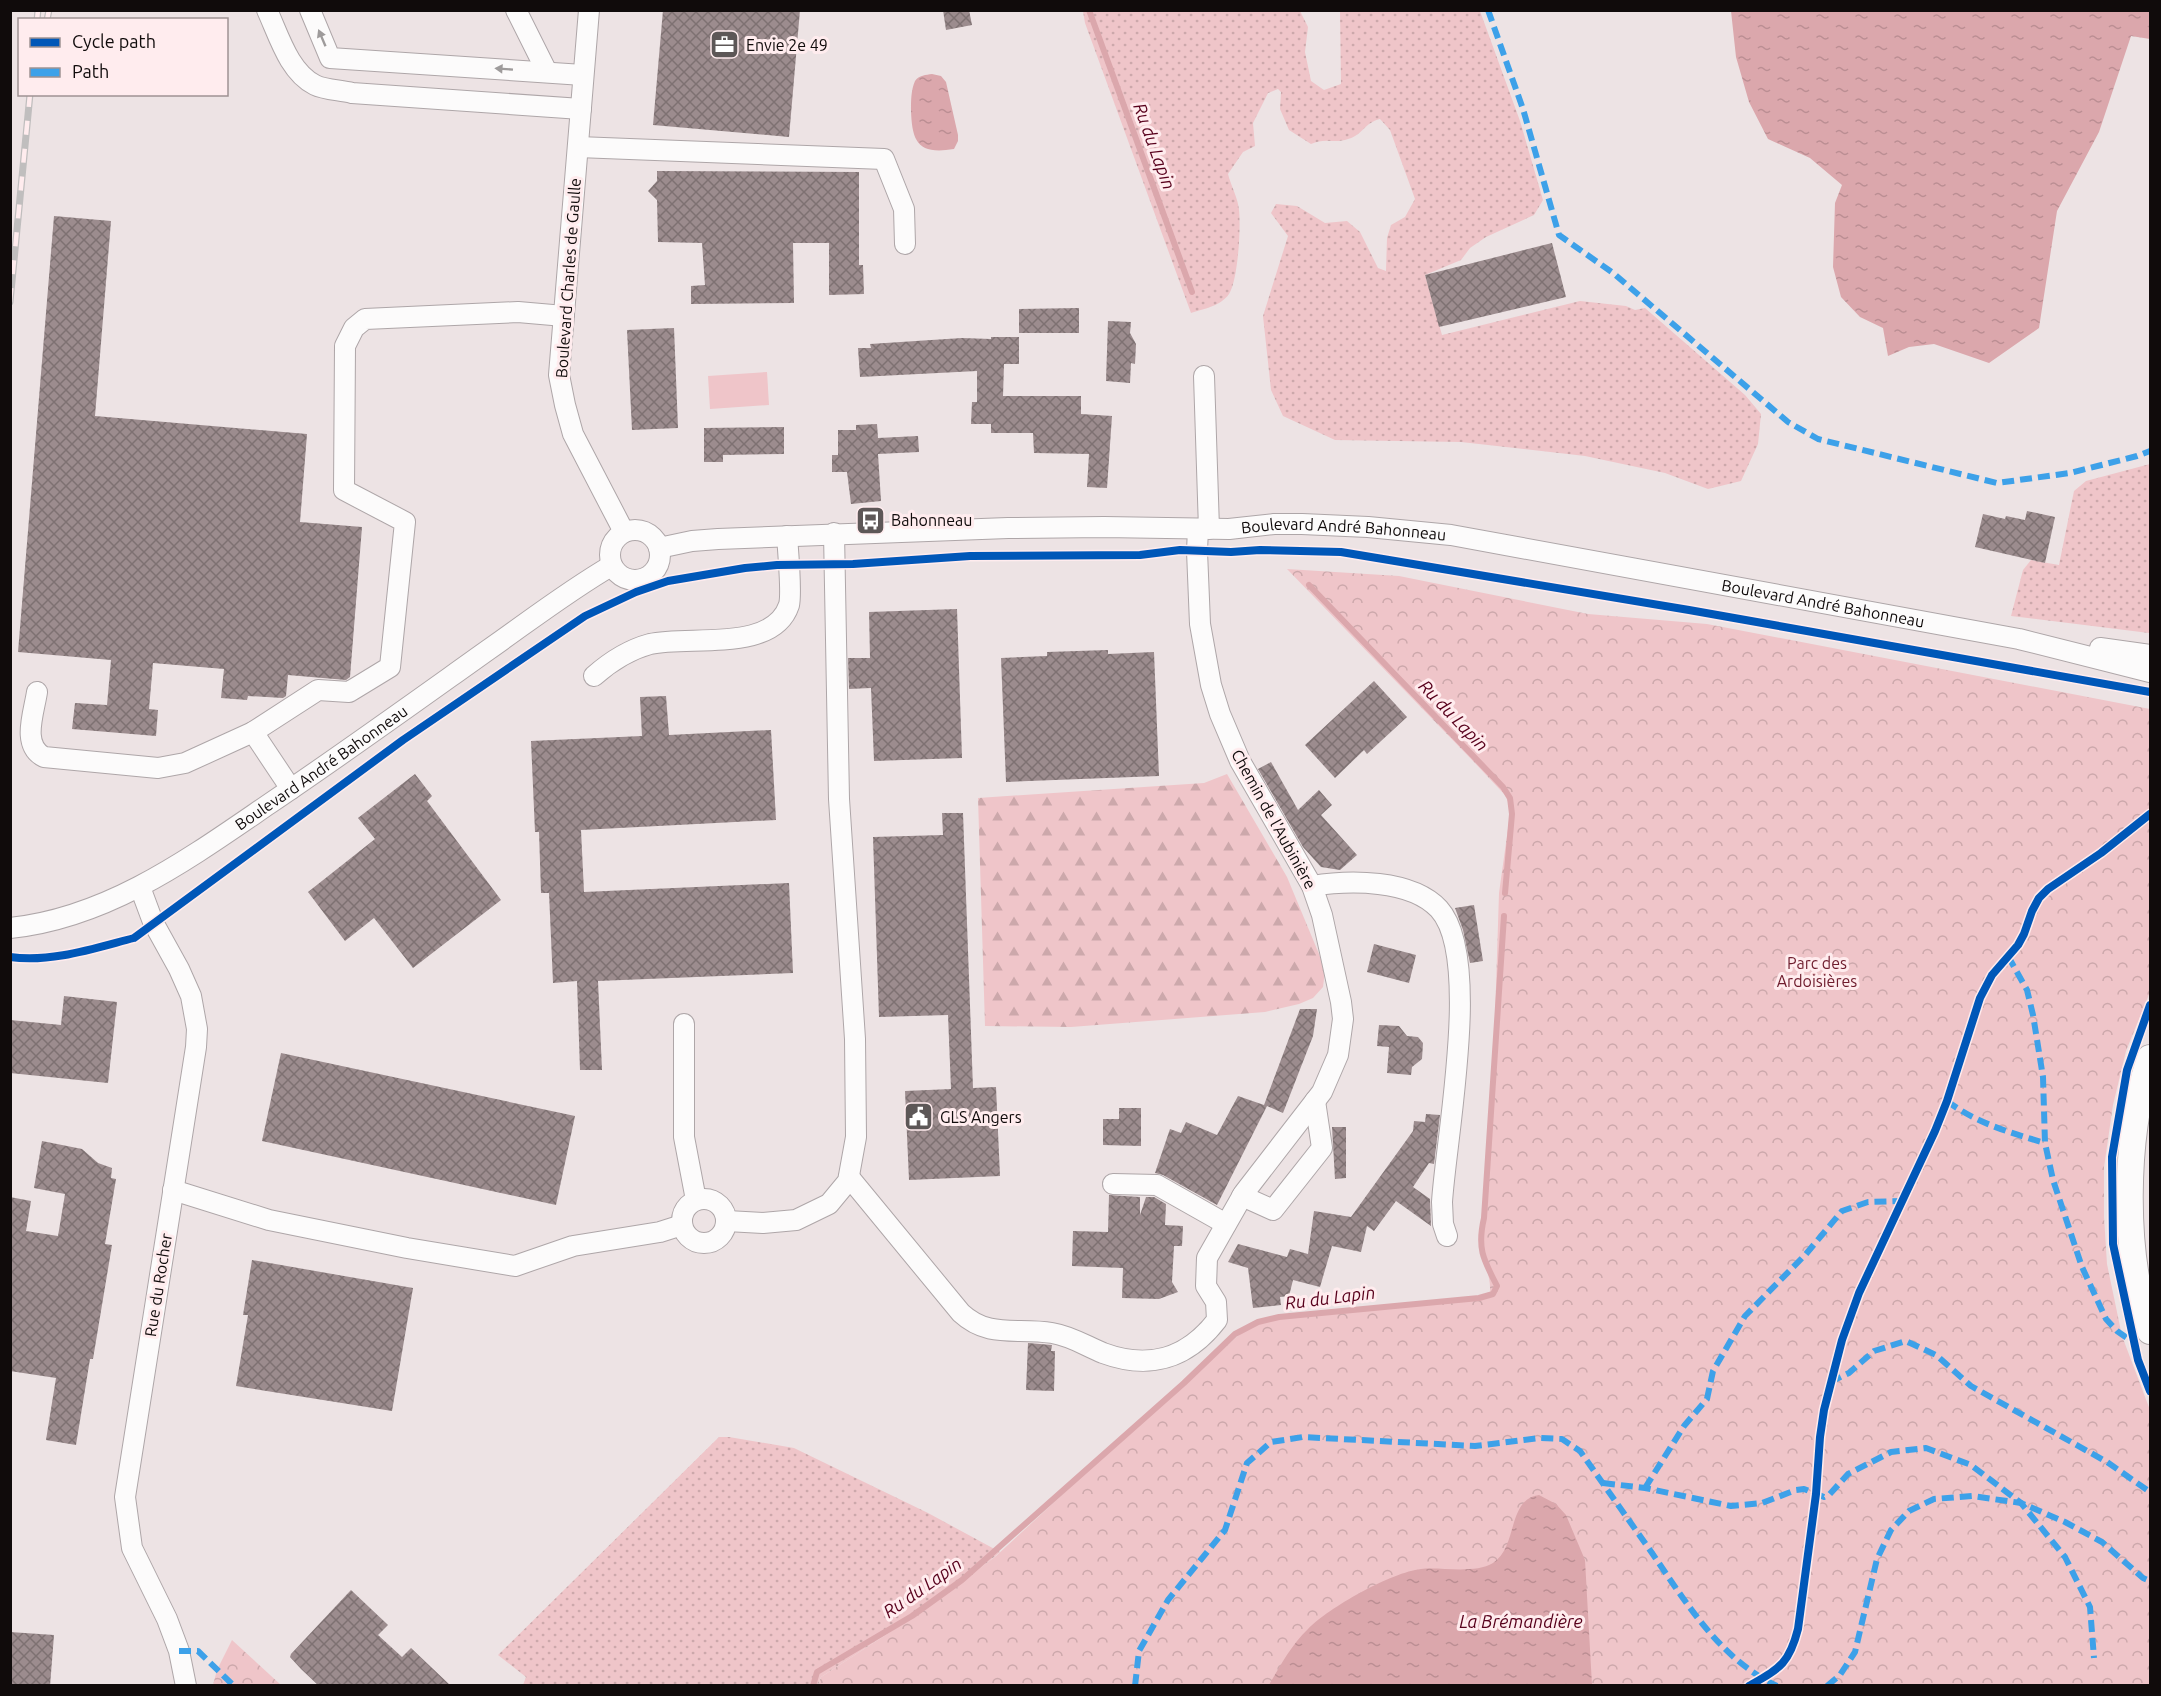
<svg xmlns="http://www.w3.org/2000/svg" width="2161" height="1696" font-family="Ubuntu,sans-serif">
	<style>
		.grass { fill: url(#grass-dots) }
		.forest { fill: url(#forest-firs) }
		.park { fill: url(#park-crowns) }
		.pitch { fill: #efc5c9 }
		.water { fill: url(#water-ripples) }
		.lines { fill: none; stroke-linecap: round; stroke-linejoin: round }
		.stream { stroke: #dba7ac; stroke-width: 6 }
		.building { fill: url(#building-cross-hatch) }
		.minor-casing { stroke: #aea6a8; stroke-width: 22 }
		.major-casing { stroke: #aea6a8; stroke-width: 28 }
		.minor { stroke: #fcfbfb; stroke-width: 20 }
		.major { stroke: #fcfbfb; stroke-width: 26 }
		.rail-casing { stroke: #c0bebe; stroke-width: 7 }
		.rail { stroke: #ffecee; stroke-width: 4.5; stroke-dasharray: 14; stroke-linecap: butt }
		.quiet { stroke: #3da1e9; stroke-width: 6; stroke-dasharray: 12 6; stroke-linecap: butt }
		.cycleway-casing { stroke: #ffecee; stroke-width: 11 }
		.cycleway { stroke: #0057b8; stroke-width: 8 }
		.oneway { fill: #9e9b9b }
		.labels { text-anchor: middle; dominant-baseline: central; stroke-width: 6; stroke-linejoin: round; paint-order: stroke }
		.poi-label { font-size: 16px; fill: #100b0b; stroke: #ffecee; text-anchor: start }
		.street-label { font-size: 16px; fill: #100b0b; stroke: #ffecee }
		.park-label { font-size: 16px; fill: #6f1c2d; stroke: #ffecee }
		.water-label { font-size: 18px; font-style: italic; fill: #58011c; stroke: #ffecee }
	</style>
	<defs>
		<pattern id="grass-dots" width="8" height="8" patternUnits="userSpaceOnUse" patternTransform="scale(1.5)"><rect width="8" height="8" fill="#efc5c9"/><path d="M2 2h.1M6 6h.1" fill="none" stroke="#cca8ab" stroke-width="1.8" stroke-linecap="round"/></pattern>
		<pattern id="forest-firs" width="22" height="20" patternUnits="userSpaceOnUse" patternTransform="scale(1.5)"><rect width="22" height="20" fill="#efc5c9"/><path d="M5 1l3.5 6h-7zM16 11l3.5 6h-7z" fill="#cca8ab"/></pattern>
		<pattern id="park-crowns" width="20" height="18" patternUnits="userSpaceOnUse" patternTransform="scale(1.5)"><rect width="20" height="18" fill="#efc5c9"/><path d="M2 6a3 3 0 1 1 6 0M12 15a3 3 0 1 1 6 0" fill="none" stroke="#cca8ab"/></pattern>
		<pattern id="water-ripples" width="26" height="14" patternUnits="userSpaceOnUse" patternTransform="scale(1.5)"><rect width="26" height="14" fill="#dba7ac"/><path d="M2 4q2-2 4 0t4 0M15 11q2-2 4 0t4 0" fill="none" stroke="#bb8e93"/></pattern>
		<pattern id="building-cross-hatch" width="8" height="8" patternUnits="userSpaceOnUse" patternTransform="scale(1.5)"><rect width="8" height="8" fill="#9c8c8e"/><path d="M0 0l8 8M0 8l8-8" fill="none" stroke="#7e7172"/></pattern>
	</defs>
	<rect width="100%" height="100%" fill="#ede3e4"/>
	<g class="grass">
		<path d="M1083,11H1300L1308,27L1305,52L1311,81L1324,90L1341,84L1340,11H1480L1520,121L1543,200L1534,215L1486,237L1470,248L1461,260L1425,275L1442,335L1580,301L1626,306L1635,310L1645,308L1745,395L1761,414L1758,444L1741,481L1708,489L1665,473L1585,456L1461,442L1335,440L1283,416L1271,390L1263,316L1288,236L1271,213L1276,204L1297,206L1325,223L1347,221L1360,232L1378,268L1386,271L1387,238L1391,225L1405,217L1415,199L1390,130L1380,119C1364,123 1363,135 1348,139C1335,144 1325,137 1311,144L1289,130L1280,109L1281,92L1278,89L1268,93L1253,123L1255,146L1243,152L1228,174C1231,186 1238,198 1239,210C1241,228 1238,280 1229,294C1221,306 1203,309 1191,313L1085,23Z"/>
		<polygon points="2150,464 2149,633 2011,616 2023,570 2031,560 2059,565 2074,491 2086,481"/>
		<polygon points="719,1437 729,1437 794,1448 928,1513 1000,1552 957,1588 927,1608 821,1677 818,1685 523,1685 526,1677 498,1655"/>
	</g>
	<polygon class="forest" points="1227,774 1287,877 1319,954 1325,971 1323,987 1313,998 1299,1004 1265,1012 1071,1027 985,1026 978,798 1204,783"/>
	<g class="park">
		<path d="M1287,569L1399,576L1588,614L1707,624L2150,709V992L2126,1051L2113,1105L2104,1167V1217L2107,1264L2122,1336L2150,1410V1685L818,1686L821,1677L927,1608L996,1556L1128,1434L1249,1326L1269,1320L1428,1304L1485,1295L1490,1292C1491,1274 1483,1265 1482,1248L1494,1049L1499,893L1511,807L1504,794L1473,761Z"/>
		<polygon points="232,1640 281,1685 213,1685 217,1670"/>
	</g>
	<polygon class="pitch" points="767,372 769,405 710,409 708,376"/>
	<g class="water">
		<polygon points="1731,11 2150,11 2150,39 2131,36 2099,132 2057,211 2039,328 1989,363 1934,344 1909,347 1888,356 1883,328 1860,317 1841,297 1833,267 1835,203 1842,185 1810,158 1768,139 1749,102 1736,57"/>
		<path d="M932,74L941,76L946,82L958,135V141L954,149C918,155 912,142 911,110C911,101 911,90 915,81C919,75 926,75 932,74Z"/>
		<path d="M1539,1495L1556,1504L1566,1515L1585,1560L1592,1685H1269C1280,1666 1292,1644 1308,1629C1328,1608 1392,1572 1421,1569C1442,1567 1475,1574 1493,1563C1518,1547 1507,1499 1539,1495Z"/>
	</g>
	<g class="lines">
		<g class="stream">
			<polyline points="1089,10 1192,292"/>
			<polyline points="1309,585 1503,787 1510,798 1512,814 1505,893"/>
			<path d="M813,1686L817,1672L912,1616L962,1580L1184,1383L1235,1334L1258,1322L1279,1317L1479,1298L1493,1294L1497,1286C1483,1259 1477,1248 1484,1218L1504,916"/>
		</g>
	</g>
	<g class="building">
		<polygon points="663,10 800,10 789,137 653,125"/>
		<polygon points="943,10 969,10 972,25 946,30"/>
		<polygon points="657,171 859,172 859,265 863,265 864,294 829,295 829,243 793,243 794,303 691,304 691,286 705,285 702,243 658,242 657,200 648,191 657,181"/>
		<polygon points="54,216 111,221 95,416 307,434 300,522 362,527 350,677 346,680 288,675 286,696 283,698 248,696 247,700 221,698 224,669 153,663 149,709 158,710 156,736 72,729 75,703 107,705 111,660 18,652"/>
		<polygon points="1552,243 1566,297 1439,327 1425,275"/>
		<polygon points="1079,308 1079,333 1019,333 1019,309"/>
		<polygon points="1108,321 1131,322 1130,333 1136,344 1135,364 1131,363 1130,383 1106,381"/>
		<polygon points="674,328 678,428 632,430 627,330"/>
		<polygon points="991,337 1019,337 1019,364 1004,364 1003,396 1081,396 1081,414 1112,416 1107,488 1087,487 1089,454 1034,453 1033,433 991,433 991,424 971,424 972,402 977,402 977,371 860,377 858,348 871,348 870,344 962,338 991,339"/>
		<polygon points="877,424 878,438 918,436 919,452 878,454 881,501 851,504 847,472 832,472 832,455 838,455 838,430 856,430 856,425"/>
		<polygon points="784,427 784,454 723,455 723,462 704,462 704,428"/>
		<polygon points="2027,511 2055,517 2045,563 1975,547 1983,514 2005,519 2006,516 2025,520"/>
		<polygon points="957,609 962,758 874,761 871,688 849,689 848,658 870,658 869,612"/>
		<polygon points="1108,650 1108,654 1154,652 1159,776 1006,782 1001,658 1047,656 1047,652"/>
		<polygon points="1374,681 1407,717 1367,754 1364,750 1335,778 1305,745"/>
		<polygon points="666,696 669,735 771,730 776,820 581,830 584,892 789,883 793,973 598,981 602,1070 580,1070 577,981 553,983 549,893 541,893 539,832 535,832 531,741 642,736 640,697"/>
		<polygon points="1271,762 1298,810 1319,790 1332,805 1321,815 1357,855 1340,870 1321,867 1303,847 1258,769"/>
		<polygon points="415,774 432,796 427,801 501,900 413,968 374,918 345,941 308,892 375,839 358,818"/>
		<polygon points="942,813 963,813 973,1088 996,1087 1000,1176 909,1180 905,1091 951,1089 948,1015 879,1017 873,837 943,835"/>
		<polygon points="1474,905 1483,961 1470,963 1463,930 1455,908"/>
		<polygon points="1374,944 1416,955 1409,983 1367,972"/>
		<polygon points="64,996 117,1002 108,1083 10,1073 10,1020 61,1025"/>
		<polygon points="1300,1009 1317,1009 1313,1036 1283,1113 1267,1106 1217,1205 1163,1175 1155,1173 1170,1129 1181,1133 1186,1122 1217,1135 1238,1096 1264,1105"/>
		<polygon points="1379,1025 1399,1026 1407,1036 1418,1037 1423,1043 1422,1059 1412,1067 1411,1075 1387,1073 1389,1047 1377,1046"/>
		<polygon points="281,1053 575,1116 556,1205 262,1141"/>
		<polygon points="1119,1108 1141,1108 1141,1146 1103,1145 1103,1119 1119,1119"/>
		<polygon points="1426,1114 1440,1115 1434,1164 1429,1163 1413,1187 1430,1199 1431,1226 1396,1201 1374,1231 1367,1226 1361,1252 1332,1246 1320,1287 1293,1280 1289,1296 1280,1297 1281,1305 1253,1308 1248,1268 1228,1262 1238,1244 1287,1257 1290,1249 1308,1254 1314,1211 1351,1217 1413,1131 1414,1121 1425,1122"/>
		<polygon points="1332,1127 1346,1127 1346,1178 1335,1179"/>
		<polygon points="42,1141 82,1149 98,1163 112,1168 111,1178 116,1179 105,1244 112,1245 93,1359 90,1359 76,1445 46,1440 56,1378 10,1371 10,1197 31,1201 26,1231 58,1236 65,1194 34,1188"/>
		<polygon points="1109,1195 1140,1197 1140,1215 1146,1197 1154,1197 1166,1204 1165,1225 1183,1226 1182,1246 1174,1246 1172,1282 1178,1292 1159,1299 1122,1298 1123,1268 1072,1266 1073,1231 1108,1232"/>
		<polygon points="252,1260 413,1288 392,1411 236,1386 248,1315 243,1315"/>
		<polygon points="1028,1343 1052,1345 1051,1351 1055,1351 1054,1391 1026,1390"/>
		<polygon points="351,1590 388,1625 378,1635 402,1657 411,1648 451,1686 319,1686 301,1669 290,1657 291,1654"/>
		<polygon points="10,1632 54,1635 50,1686 10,1686"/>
	</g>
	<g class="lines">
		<defs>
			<g id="minor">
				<path d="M267,10C279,36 289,72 315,85C325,90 340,90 352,93L581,109"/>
				<polyline points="310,10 330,58 583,75"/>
				<polyline points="516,10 547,72"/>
				<polyline points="589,10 559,375 565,405 573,434 624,532"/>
				<polyline points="578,147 884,159 904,209 905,244"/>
				<polyline points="1204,376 1209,529"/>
				<circle cx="635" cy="555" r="25"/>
				<path id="s1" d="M659,548L692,541L718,539L1008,528L1104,527L1229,529L1274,524H1302L1368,527L1451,535L2019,639L2150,672"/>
				<polyline points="2100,648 2150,655"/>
				<path d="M594,676C611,661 628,650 650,644C690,635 773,653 789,605C792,594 788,550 787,536"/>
				<path d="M37,692C34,713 21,745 44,757L158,768L185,763L253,732L318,690L349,692L390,667L405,522L344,490L345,346L354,328L365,319L518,312L564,316"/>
				<polyline points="253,732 291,789"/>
				<path d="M1312,886C1349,880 1411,879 1439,909C1482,956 1446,1137 1442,1202L1443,1224L1447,1236"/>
				<polyline points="140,887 153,922 179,969 191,996 197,1029 196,1047 125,1497 132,1548 167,1619 179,1651 186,1686"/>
				<path id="s2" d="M10,928C108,918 190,858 269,804C343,754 415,702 488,650C528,622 568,591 611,566"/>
				<polyline points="684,1024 684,1137 696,1200"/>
				<path d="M849,1177L961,1313C989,1339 1017,1327 1052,1333C1071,1336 1086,1346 1103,1353C1149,1370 1187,1359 1217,1320L1216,1302L1206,1286L1207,1258L1244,1193L1322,1092L1338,1055L1343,1019L1341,1002L1322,915L1312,886L1240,761L1220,714L1211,685L1200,624L1197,551L1198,529"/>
				<polyline points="1113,1184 1157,1185 1226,1224"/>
				<polyline points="173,1190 269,1220 407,1248 515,1266 573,1246 660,1232 682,1225"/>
				<polyline points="1242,1196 1273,1210 1322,1148 1315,1101"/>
				<circle cx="704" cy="1221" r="22"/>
				<polyline points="727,1221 763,1223 796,1220 829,1204 848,1181 856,1137 855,1039 839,799 834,533"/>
			</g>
			<path id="major" d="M2150,1058C2124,1136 2122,1254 2150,1331"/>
		</defs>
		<use href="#minor" class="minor-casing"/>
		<use href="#major" class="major-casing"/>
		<use href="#minor" class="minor"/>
		<use href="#major" class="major"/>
		<defs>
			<g id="rail">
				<polyline points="37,20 38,10"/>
				<polyline points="47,20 49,10"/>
				<polyline points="10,302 30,94"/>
			</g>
		</defs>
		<use href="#rail" class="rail-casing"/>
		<use href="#rail" class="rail"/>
		<g class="quiet">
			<polyline points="1488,10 1523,109 1559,235 1613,273 1788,422 1818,439 1997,483 2070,473 2137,456 2150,451"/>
			<polyline points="2008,956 2027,990 2033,1015 2043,1077 2045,1143 2053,1180 2082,1267 2106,1319 2117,1331 2134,1343"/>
			<path d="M1947,1101C1976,1123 2011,1133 2045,1143"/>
			<polyline points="1830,1382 1849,1373 1874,1351 1906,1341 1936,1355 1971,1386 2107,1462 2150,1492"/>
			<polyline points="1603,1483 1645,1488 1731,1506 1762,1503 1796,1490 1804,1489 1824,1497 1829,1495 1848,1474 1891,1452 1926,1448 1971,1465 2021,1503 2065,1557 2090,1607 2094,1658"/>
			<polyline points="1645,1488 1684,1426 1707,1399 1713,1371 1745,1316 1806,1254 1842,1211 1868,1202 1902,1201"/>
			<polyline points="179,1651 198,1651 234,1686"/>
			<path d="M1135,1686L1139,1651L1168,1600L1225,1530L1247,1463L1271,1442L1303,1437L1475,1446L1540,1438L1562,1439L1580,1451C1604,1485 1628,1519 1652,1553C1687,1604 1720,1659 1777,1686"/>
			<polyline points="1827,1686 1840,1675 1855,1652 1877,1559 1891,1530 1909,1511 1934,1499 1972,1496 2021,1503 2065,1522 2102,1542 2143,1578 2150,1581"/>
		</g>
		<defs>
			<g id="cycleway">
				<path d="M10,957C51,963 95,948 134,938L403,740L585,616L636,592L668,581L745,568L777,565L853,564L970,556L1140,555L1180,550L1231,552L1260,550L1341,552L1689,610L2150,692"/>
				<polyline points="2150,1005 2127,1070 2112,1157 2113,1244 2138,1360 2150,1391"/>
				<path d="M1749,1686C1780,1668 1789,1664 1798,1629L1816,1494L1820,1437L1824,1410L1842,1340L1859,1293L1935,1131L1947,1101L1980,998L1992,975L2018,945L2024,934L2032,911L2039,898L2048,889L2101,853L2150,814"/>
			</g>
		</defs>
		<use href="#cycleway" class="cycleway-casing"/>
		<use href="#cycleway" class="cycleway"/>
	</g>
	<defs><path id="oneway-solid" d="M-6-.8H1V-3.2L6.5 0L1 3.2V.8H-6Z" transform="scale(1.5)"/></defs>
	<g class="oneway">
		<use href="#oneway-solid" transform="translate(322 38) rotate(-113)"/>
		<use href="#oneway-solid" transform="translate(504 69) rotate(-176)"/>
	</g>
	<defs>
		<symbol id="office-square" viewBox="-11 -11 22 22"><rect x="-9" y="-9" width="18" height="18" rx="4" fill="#5d5757" stroke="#ffecee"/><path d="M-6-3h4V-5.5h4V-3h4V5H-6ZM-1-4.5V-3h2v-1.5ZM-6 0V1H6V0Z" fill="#fff"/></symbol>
		<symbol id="bus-square" viewBox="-11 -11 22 22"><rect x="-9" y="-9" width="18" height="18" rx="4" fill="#5d5757" stroke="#ffecee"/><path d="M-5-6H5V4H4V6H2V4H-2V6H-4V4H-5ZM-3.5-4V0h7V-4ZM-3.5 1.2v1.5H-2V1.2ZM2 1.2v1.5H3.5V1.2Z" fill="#fff"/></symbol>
		<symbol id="civic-square" viewBox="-11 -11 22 22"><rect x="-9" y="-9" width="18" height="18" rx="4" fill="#5d5757" stroke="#ffecee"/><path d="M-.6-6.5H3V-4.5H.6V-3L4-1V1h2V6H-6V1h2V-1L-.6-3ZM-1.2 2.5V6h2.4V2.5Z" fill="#fff"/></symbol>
	</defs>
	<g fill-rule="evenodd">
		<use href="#office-square" x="708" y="28" width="33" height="33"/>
		<use href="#bus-square" x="854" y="504" width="33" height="33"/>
		<use href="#civic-square" x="902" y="1100" width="33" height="33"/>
	</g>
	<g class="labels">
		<g class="poi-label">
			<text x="746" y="45">Envie 2e 49</text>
			<text x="891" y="520">Bahonneau</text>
			<text x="940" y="1117">GLS Angers</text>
		</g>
		<g class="street-label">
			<text transform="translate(568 278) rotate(-86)">Boulevard Charles de Gaulle</text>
			<text stroke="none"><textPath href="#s1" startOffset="686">Boulevard André Bahonneau</textPath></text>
			<text stroke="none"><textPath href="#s1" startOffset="1172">Boulevard André Bahonneau</textPath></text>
			<text stroke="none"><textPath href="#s2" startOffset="354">Boulevard André Bahonneau</textPath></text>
			<text transform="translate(1274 819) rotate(61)">Chemin de l'Aubinière</text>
			<text transform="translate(158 1285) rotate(-81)">Rue du Rocher</text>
		</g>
		<g class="park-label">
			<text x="1817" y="963">Parc des<tspan x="1817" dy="18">Ardoisières</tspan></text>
		</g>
		<g class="water-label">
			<text transform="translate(1155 146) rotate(70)">Ru du Lapin</text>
			<text transform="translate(1454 715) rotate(46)">Ru du Lapin</text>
			<text transform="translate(1330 1297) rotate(-7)">Ru du Lapin</text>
			<text transform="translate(922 1587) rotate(-35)">Ru du Lapin</text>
			<text x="1521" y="1621">La Brémandière</text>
		</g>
	</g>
	<rect width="2161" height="1696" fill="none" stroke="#100b0b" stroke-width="24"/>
	<rect x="18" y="18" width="210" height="78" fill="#ffecee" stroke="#9f9293" stroke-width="1.5"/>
	<rect x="30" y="38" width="30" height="9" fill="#0057b8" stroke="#9f9293" stroke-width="1.5"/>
	<text x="72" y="48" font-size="18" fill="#100b0b">Cycle path</text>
	<rect x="30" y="68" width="30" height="9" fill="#3da1e9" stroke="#9f9293" stroke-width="1.5"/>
	<text x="72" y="78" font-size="18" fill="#100b0b">Path</text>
</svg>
